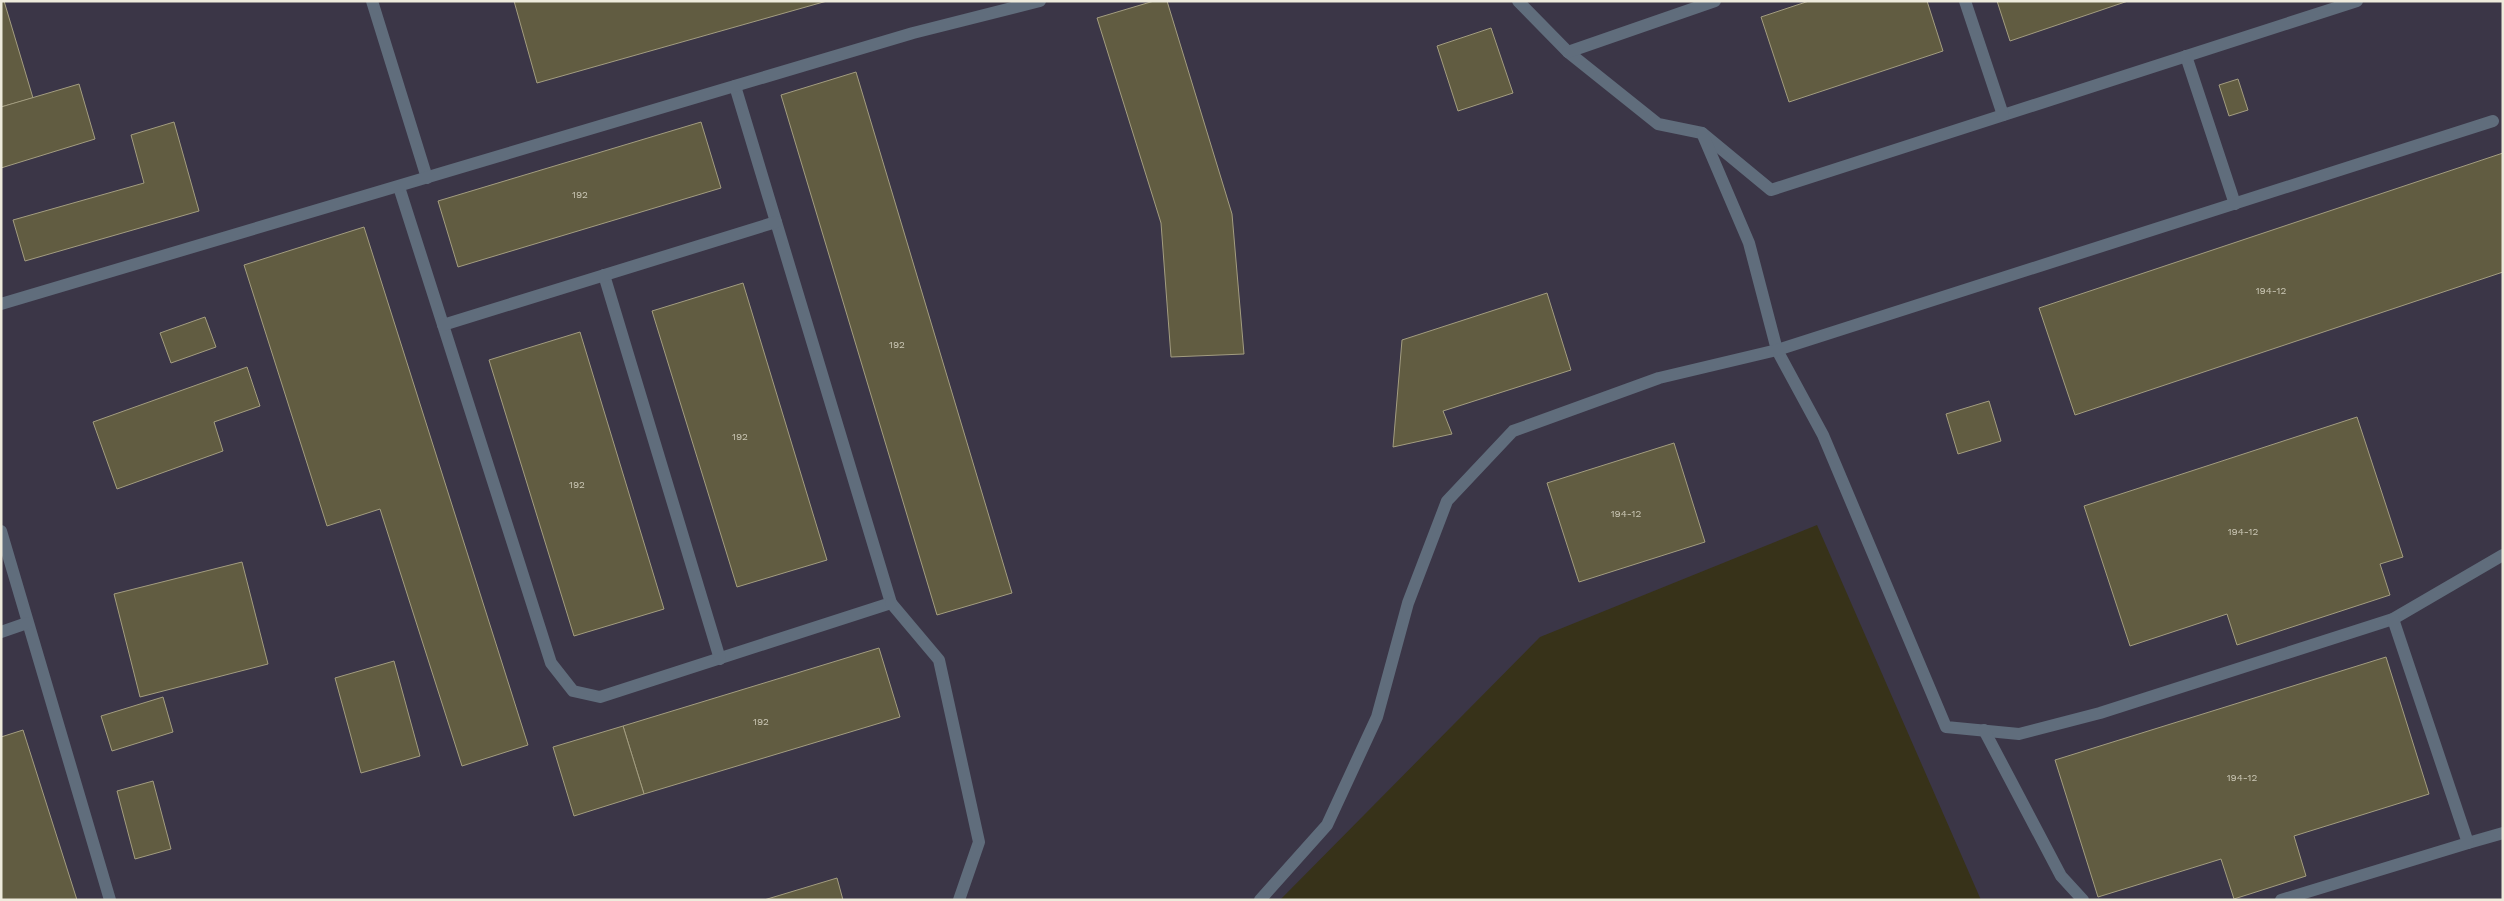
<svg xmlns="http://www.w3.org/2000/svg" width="2504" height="901" font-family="'Work Sans',sans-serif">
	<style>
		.industrial { fill: #3b3647 }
		.building { fill: #615c41; stroke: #a39d80 }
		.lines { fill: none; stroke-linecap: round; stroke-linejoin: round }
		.service { stroke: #606d7c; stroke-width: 12 }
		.labels { text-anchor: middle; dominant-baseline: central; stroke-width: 4; stroke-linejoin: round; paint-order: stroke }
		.number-label { font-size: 10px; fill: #cbc7b5 }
	</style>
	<rect width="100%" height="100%" fill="#373219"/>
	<polygon class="industrial" points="1,1 2503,1 2503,900 1981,900 1817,525 1540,637 1280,900 1,900"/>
	<g class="building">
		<polygon points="1,1 4,1 33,98 1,107"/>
		<polygon points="514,1 827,1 537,83"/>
		<polygon points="1154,1 1167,1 1232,214 1244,354 1171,357 1161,223 1097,18"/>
		<polygon points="1809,1 1927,1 1943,51 1789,102 1761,17"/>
		<polygon points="1997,1 2128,1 2010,41"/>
		<polygon points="1491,28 1513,93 1458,111 1437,46"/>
		<polygon points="856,72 1012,593 937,615 781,95"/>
		<polygon points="2238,79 2248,110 2229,116 2219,85"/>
		<polygon points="79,84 95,139 1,168 1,107"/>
		<polygon points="174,122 199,211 25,261 13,220 144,183 131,135"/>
		<polygon points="701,122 721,188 458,267 438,201"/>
		<polygon points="2503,153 2503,272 2075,415 2039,308"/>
		<polygon points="364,227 528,745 462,766 380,509 327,526 244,265"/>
		<polygon points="743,283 827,560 737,587 652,311"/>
		<polygon points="1547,293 1571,370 1443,411 1452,434 1393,447 1402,340"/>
		<polygon points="205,317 216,347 171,363 160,333"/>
		<polygon points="580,332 664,609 574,636 489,360"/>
		<polygon points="247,367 260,406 214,422 223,451 117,489 93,422"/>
		<polygon points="1989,401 2001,441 1958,454 1946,414"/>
		<polygon points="2357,417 2403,557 2380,564 2390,595 2237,645 2227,614 2130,646 2084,506"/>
		<polygon points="1674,443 1705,542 1579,582 1547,483"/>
		<polygon points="242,562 268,664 140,697 114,594"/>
		<polygon points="879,648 900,717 644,794 623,726"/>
		<polygon points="2386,657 2429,794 2294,836 2306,876 2234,899 2221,859 2098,897 2055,760"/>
		<polygon points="394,661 420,756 361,773 335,678"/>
		<polygon points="163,697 173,732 112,751 101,716"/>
		<polygon points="623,726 644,794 574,816 553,747"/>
		<polygon points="23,730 77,900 1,900 1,737"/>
		<polygon points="153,781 171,849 135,859 117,791"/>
		<polygon points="837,878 843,900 764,900"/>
	</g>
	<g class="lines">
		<g class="service">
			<polyline points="372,1 427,178"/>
			<polyline points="1518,1 1568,52 1658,124 1702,133 1771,190 2357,1"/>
			<polyline points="1965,1 2003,115"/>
			<polyline points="1568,52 1715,1"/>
			<polyline points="2186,56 2235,204"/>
			<polyline points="1702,133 1749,243 1777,350 1823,435 1946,727 2019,734 2100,713 2393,619 2503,555"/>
			<polyline points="399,187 551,663 573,691 600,697 891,603 735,86"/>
			<polyline points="604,275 720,659"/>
			<polyline points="1,304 913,33 1040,1"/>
			<polyline points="443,325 776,222"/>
			<polyline points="1,531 110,900"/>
			<polyline points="891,603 939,660 979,842 959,900"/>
			<polyline points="1,632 27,623"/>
			<polyline points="1984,730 2061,876 2083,900"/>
			<polyline points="2468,843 2503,833"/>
			<polyline points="1260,900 1327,825 1377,717 1408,603 1447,501 1513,431 1659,378 1777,350 2493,121"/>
			<polyline points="2281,900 2468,843 2393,619"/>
		</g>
	</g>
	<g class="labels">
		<g class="number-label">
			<text x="580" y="194">192</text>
			<text x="2271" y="290">194-12</text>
			<text x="897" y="344">192</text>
			<text x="740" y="436">192</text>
			<text x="577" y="484">192</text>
			<text x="1626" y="513">194-12</text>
			<text x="2243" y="531">194-12</text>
			<text x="761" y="721">192</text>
			<text x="2242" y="777">194-12</text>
		</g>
	</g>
	<rect width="2504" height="901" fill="none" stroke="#eeebdc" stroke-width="5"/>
</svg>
